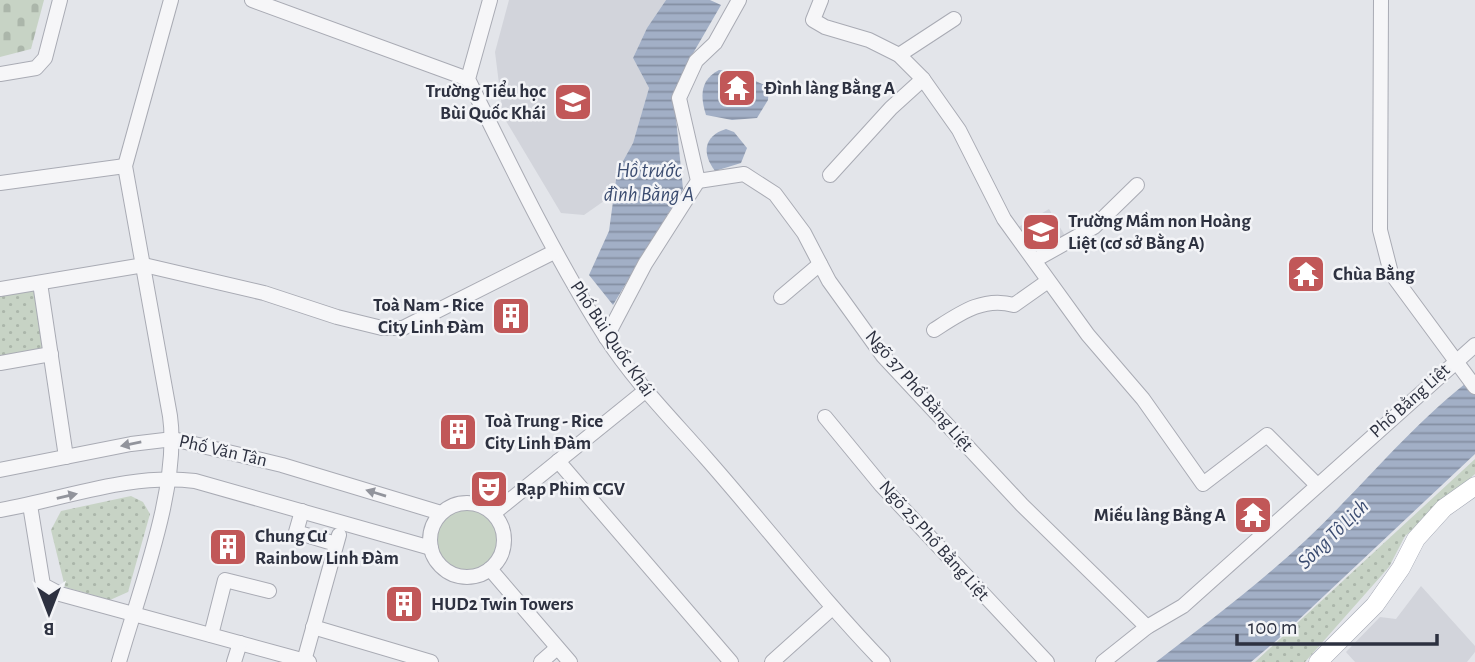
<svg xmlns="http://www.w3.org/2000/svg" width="1475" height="662" font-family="'Alegreya Sans',sans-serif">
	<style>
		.built { fill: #d2d4db }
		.grass { fill: #c7d3c5 }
		.cemetery { fill: url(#cemetery-stones) }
		.park { fill: url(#park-dots) }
		.water { fill: url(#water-rules) }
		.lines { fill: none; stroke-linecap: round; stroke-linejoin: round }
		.minor-casing { stroke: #a9abb4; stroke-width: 16 }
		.major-casing { stroke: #a4a8b4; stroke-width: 19 }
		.minor { stroke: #f6f6f8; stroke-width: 14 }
		.major { stroke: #fff; stroke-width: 18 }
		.oneway { fill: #92949c }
		.labels { text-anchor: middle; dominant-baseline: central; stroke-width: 5; stroke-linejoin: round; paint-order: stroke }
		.poi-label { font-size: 19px; font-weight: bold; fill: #2d3140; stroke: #f3f4f7; text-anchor: start }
		.street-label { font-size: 19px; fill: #2d3140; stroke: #f3f4f7 }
		.water-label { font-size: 21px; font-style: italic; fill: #3b4c70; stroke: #f3f4f7 }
	</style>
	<defs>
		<pattern id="cemetery-stones" width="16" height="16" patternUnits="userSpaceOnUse" patternTransform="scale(1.75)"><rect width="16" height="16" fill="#c7d3c5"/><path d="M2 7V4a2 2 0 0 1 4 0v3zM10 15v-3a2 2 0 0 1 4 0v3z" fill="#abb6aa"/></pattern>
		<pattern id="park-dots" width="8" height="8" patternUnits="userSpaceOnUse" patternTransform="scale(1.75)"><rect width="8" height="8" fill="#c7d3c5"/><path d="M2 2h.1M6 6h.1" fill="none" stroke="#abb6aa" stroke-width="1.8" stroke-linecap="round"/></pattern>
		<pattern id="water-rules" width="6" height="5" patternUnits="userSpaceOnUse" patternTransform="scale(1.75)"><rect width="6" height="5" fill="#a2afc6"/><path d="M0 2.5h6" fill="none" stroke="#848fa2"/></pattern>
	</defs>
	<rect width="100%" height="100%" fill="#e3e5ea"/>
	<g class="built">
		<polygon points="509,0 666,0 647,28 633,58 649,88 633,143 617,172 614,194 584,215 561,213 503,116 495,52"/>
		<polygon points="1049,209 1067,239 1035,259 1017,228"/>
		<polygon points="1421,586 1475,646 1475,652 1467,662 1355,662 1346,652 1380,617 1396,619"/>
	</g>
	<circle class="grass" cx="467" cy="540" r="37"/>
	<polygon class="cemetery" points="0,0 44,0 31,49 0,57"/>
	<g class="park">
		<polygon points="40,283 51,354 0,363 0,289"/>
		<polygon points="1475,459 1475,474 1405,536 1389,567 1305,662 1255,662"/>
		<polygon points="131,496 143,502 150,514 128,592 110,600 65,587 51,530 61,511"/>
	</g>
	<g class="water">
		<polygon points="666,0 710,0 721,5 688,62 674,98 683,189 613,305 589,275 609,231 617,172 633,143 649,88 633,58 647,28"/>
		<path d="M719,70L735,72L769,87L768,100L757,118L732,120L706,115C700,96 700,80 719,70Z"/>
		<path d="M726,129L734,132L747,148L741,163L715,171C702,154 703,136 726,129Z"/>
		<path d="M1475,376V454L1276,641L1251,662H1156C1207,623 1259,584 1306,540C1363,486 1412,424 1475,376Z"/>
	</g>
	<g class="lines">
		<defs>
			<g id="minor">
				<polyline points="252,0 468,79"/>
				<path d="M490,0L468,79C511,166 553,254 605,336C634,381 671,418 706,458C766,526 820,597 883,662"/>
				<polyline points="821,0 813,20 825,27 869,40 899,55 923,79 959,130 1004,219 1088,335 1143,399 1203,484 1267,435 1317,485"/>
				<polyline points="1381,0 1380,230 1391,273 1475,387"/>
				<polyline points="899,55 954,19"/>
				<polyline points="0,74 36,68 45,58 60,0"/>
				<polyline points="830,175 891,108 923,79"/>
				<polyline points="698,181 744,174 775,194 804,233 829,281 883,356 1022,505 1147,627"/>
				<polyline points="0,183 125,166"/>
				<polyline points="1035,260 1094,227 1137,185"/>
				<polyline points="40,283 66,457"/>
				<polyline points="0,289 144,265 264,293 337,317 382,328 403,328 554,252"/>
				<polyline points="781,297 820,264"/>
				<path d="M934,330C959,314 983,296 1014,305L1048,281"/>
				<polyline points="606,338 645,264 698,181 679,98 696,61 715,43 739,0"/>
				<polyline points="0,363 51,354"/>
				<polyline points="825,417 881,485 1047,662"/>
				<polyline points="558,461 731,662"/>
				<polyline points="0,470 131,444 173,439 282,465 441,513"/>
				<circle cx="467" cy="540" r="37"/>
				<polyline points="30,505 43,585 60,594 309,662"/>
				<path d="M0,510C65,499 129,473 195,481L431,548"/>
				<polyline points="302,511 296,532 336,544"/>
				<polyline points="494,513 645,391"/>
				<polyline points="490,569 570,662"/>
				<polyline points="313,627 431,662"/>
				<polyline points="211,635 225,580 269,591"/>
				<polyline points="304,661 339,535"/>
				<path d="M119,662C139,591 180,487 170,416L125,166L171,0"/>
				<polyline points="234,662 240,643"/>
				<polyline points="541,662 557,648"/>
				<polyline points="772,662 831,609"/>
				<polyline points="1103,662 1147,627 1183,606 1475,345"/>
			</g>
			<polyline id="major" points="1318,662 1375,605 1401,568 1416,539 1444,508 1475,486"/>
		</defs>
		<use href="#minor" class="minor-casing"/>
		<use href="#major" class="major-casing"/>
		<use href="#minor" class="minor"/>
		<use href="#major" class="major"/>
	</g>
	<defs><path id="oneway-solid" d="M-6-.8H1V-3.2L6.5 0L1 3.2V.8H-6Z" transform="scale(1.75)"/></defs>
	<g class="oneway">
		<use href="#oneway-solid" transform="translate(131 444) rotate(169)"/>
		<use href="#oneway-solid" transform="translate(376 493) rotate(-163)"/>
		<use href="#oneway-solid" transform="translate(67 496) rotate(-13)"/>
	</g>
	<defs>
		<symbol id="temple-square" viewBox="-11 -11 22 22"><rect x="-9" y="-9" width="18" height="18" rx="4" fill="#c15758" stroke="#f3f4f7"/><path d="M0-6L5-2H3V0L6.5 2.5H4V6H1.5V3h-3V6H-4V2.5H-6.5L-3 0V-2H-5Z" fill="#fff"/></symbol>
		<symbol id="school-square" viewBox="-11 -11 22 22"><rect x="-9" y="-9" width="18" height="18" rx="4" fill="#c15758" stroke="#f3f4f7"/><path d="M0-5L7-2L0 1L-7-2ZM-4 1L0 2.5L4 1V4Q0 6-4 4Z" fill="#fff"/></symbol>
		<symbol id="building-square" viewBox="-11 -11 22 22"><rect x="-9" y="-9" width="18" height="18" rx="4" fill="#c15758" stroke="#f3f4f7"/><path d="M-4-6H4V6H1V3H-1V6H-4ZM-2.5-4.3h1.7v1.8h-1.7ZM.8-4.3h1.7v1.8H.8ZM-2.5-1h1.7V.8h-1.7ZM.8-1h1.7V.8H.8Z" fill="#fff"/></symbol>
		<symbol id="theatre-square" viewBox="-11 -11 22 22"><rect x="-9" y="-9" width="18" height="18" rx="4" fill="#c15758" stroke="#f3f4f7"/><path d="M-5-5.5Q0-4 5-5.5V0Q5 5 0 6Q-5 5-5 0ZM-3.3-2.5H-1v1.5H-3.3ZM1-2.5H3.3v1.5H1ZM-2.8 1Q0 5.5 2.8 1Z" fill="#fff"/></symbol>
	</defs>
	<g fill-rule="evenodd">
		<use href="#temple-square" x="715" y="66" width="44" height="44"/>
		<use href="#school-square" x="551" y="80" width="44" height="44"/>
		<use href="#school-square" x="1019" y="210" width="44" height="44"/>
		<use href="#temple-square" x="1284" y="252" width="44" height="44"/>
		<use href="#building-square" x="489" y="294" width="44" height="44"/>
		<use href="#building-square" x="436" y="410" width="44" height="44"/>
		<use href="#theatre-square" x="467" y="467" width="44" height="44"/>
		<use href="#temple-square" x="1231" y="493" width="44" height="44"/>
		<use href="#building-square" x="206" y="525" width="44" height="44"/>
		<use href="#building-square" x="382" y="582" width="44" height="44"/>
	</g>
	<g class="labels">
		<g class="poi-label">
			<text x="764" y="88">Đình làng Bằng A</text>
			<text x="546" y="91" text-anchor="end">Trường Tiểu học<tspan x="546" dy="22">Bùi Quốc Khái</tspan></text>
			<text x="1068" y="221">Trường Mầm non Hoàng<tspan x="1068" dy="22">Liệt (cơ sở Bằng A)</tspan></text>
			<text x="1333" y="274">Chùa Bằng</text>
			<text x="484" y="305" text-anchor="end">Toà Nam - Rice<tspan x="484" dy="22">City Linh Đàm</tspan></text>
			<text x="485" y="421">Toà Trung - Rice<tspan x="485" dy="22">City Linh Đàm</tspan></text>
			<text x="516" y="489">Rạp Phim CGV</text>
			<text x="1226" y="515" text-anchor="end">Miếu làng Bằng A</text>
			<text x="255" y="536">Chung Cư<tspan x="255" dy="22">Rainbow Linh Đàm</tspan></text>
			<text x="431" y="604">HUD2 Twin Towers</text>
		</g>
		<g class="street-label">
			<text transform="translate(612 339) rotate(56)">Phố Bùi Quốc Khái</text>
			<text transform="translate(919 391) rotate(49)">Ngõ 37 Phố Bằng Liệt</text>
			<text transform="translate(1410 401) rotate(-42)">Phố Bằng Liệt</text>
			<text transform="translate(223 451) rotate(13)">Phố Văn Tân</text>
			<text transform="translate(934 541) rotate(48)">Ngõ 25 Phố Bằng Liệt</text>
		</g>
		<g class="water-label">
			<text x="649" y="170">Hồ trước<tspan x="649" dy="24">đình Bằng A</tspan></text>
			<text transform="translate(1333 534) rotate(-44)">Sông Tô Lịch</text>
		</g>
	</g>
	<g transform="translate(49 613) rotate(180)" stroke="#f3f4f7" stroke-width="5" paint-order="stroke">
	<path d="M0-5L12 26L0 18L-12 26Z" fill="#2d3140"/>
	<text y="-10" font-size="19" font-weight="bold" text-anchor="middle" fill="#2d3140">B</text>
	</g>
	<path d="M1237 634v10h200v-10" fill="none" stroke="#2d3140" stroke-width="3.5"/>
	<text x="1248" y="634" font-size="21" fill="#2d3140" stroke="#f3f4f7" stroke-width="5" paint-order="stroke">100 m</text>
</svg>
